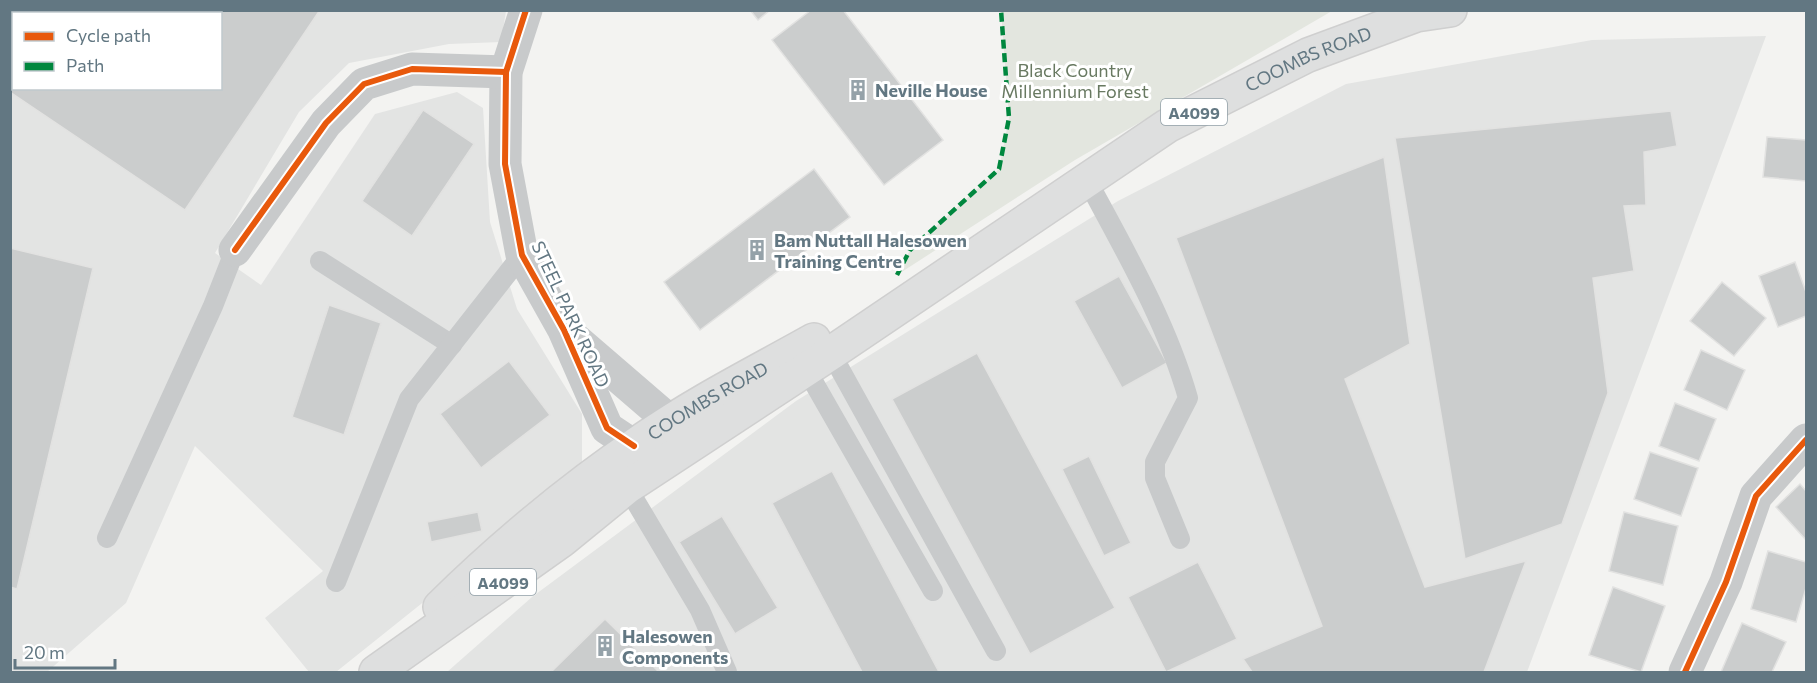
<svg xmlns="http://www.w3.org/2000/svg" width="1817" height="683" font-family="Commissioner,sans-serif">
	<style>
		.built { fill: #e3e4e3; fill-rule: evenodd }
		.green { fill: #e3e6df }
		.building { fill: #cbcdcd; stroke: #e2e2e1; stroke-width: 1.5; fill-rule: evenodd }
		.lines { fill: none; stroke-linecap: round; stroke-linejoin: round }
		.primary-casing { stroke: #cfcfcf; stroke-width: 36 }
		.lane { stroke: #c8cacb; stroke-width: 20 }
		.street { stroke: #c8cacb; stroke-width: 33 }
		.primary { stroke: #dedfdf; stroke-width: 33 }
		.quiet { stroke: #00873e; stroke-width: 4.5; stroke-dasharray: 9 4.5; stroke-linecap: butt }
		.cycleway-casing { stroke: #fff; stroke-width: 10 }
		.cycleway { stroke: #e8590c; stroke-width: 6 }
		.labels { text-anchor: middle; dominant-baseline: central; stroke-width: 6; stroke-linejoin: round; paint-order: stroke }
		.shield { fill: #fff; stroke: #91a0a8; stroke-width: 1.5 }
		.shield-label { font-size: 16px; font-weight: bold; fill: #627782 }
		.street-label { font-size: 18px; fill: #627782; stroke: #fff }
		.park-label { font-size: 18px; fill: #687961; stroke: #fff }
		.poi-label { font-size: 18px; font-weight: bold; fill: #627782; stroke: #fff; text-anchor: start }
	</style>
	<rect width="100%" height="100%" fill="#f3f3f1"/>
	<g class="built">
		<path d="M10,11H506L501,42L449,44L349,63L299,112L215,253L261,285L375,114L457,92L483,108L490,222L517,309L582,414V475L336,672H309L265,618L323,571L195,446L126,603L47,672H11ZM14,14H220V88H14Z"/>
		<polygon points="1766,36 1527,672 447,672 532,597 796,401 1118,201 1346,84 1592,40"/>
	</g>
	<polygon class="green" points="1001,11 1001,10 1332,11 1075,160 897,275 910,250 999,169 1009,118"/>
	<g class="building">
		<path d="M10,10H320L185,210L10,92ZM14,14H220V88H14Z"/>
		<polygon points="750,10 770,10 758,20"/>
		<polygon points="811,10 843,10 943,140 884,185 772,40"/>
		<polygon points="423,110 474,144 412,236 362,201"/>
		<polygon points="1671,111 1677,146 1644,152 1646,205 1624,206 1634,271 1593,278 1608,393 1562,524 1465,559 1395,138"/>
		<polygon points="1767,137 1806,140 1806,181 1763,177"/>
		<polygon points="1384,157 1410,344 1345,379 1425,587 1526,561 1484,672 1252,672 1243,659 1322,626 1176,238"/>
		<polygon points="814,169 850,217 700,330 664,282"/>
		<polygon points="10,248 93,268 17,589 10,587"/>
		<polygon points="1795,262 1806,292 1806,316 1778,327 1759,276"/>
		<polygon points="1119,276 1167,363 1122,388 1074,301"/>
		<polygon points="1722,282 1766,318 1734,356 1690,321"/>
		<polygon points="329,305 381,323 344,435 292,417"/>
		<polygon points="1701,350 1745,370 1727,410 1684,390"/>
		<polygon points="977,353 1115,608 1030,654 892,399"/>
		<polygon points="509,361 550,415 481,468 440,414"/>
		<polygon points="1675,403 1716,419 1699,461 1659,446"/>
		<polygon points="1650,452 1698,468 1681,516 1634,499"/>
		<polygon points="1089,456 1131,543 1104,556 1062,469"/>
		<polygon points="832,471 939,672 862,672 772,503"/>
		<polygon points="1800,484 1806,491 1806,540 1776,507"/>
		<polygon points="478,512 482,531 431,542 427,522"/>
		<polygon points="1624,512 1678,526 1663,585 1609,571"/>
		<polygon points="722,516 778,608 735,634 679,542"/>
		<polygon points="1768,551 1806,562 1806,588 1796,622 1751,609"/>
		<polygon points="1198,562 1237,639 1166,672 1128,597"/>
		<polygon points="1613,587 1665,606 1641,672 1589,655"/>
		<polygon points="605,619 659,672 551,672"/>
		<polygon points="1742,623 1786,642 1772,672 1721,672"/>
	</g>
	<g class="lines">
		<defs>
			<g id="primary">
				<path id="s1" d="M440,607C502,546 572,488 644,439C697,402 757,372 814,340"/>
				<path id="s2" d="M376,672L562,540L627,487L831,353L1167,126L1308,55L1416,15L1450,10"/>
			</g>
		</defs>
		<use href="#primary" class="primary-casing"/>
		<g class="lane">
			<path d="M1087,180C1125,251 1166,321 1188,398L1155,462V478L1180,539"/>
			<polyline points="320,261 452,345"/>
			<polyline points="831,353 996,651"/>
			<polyline points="799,366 806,369 933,591"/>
			<polyline points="627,487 700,610 727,672"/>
			<polyline points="107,538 213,306 235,250"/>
			<polyline points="336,582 409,399 522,255"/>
		</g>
		<g class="street">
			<polyline points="526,10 506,72 505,164 522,255 564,330 607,428 634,446"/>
			<polyline points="235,250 326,123 364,84 412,69 506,72"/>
			<polyline points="570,335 671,422 688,444"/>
			<polyline points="1685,672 1726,582 1756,496 1806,440"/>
		</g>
		<use href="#primary" class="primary"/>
		<polyline class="quiet" points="897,275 910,250 999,169 1009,118 1001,10"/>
		<defs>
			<g id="cycleway">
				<polyline points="526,10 506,72 505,164 522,255 564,330 607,428 634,446"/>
				<polyline points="235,250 326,123 364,84 412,69 506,72"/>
				<polyline points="1685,672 1726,582 1756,496 1806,440"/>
			</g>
		</defs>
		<use href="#cycleway" class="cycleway-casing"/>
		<use href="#cycleway" class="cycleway"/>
	</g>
	<defs>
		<symbol id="building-bare" viewBox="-9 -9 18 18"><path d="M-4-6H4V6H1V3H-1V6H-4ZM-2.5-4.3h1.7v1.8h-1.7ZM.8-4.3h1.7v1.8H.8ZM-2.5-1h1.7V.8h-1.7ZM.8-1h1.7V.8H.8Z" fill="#95a2a9" stroke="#fff" stroke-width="2.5" paint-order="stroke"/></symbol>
	</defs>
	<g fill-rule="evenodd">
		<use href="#building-bare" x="843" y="75" width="30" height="30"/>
		<use href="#building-bare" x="742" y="235" width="30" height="30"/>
		<use href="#building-bare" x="590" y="631" width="30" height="30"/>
	</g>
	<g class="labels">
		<g class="shield">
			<rect x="1161" y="99" width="66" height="26" rx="4.5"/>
			<rect x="470" y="569" width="66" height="26" rx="4.5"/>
		</g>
		<g class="shield-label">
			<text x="1194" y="112">A4099</text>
			<text x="503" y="582">A4099</text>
		</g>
		<g class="street-label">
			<text stroke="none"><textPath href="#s2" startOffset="1118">COOMBS ROAD</textPath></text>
			<text transform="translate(571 314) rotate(65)">STEEL PARK ROAD</text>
			<text stroke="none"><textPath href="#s1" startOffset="339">COOMBS ROAD</textPath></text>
		</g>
		<g class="park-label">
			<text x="1075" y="70">Black Country<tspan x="1075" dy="21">Millennium Forest</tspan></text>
		</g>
		<g class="poi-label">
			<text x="875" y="90">Neville House</text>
			<text x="774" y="240">Bam Nuttall Halesowen<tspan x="774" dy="21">Training Centre</tspan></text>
			<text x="622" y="636">Halesowen<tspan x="622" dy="21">Components</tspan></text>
		</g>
	</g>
	<rect width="1817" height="683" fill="none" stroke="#627782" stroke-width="24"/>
	<rect x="12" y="12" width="210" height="78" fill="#ffffff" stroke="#c0c9cd" stroke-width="1.5"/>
	<rect x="24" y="32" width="30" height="9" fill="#e8590c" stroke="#c0c9cd" stroke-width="1.5"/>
	<text x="66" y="42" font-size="18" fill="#627782">Cycle path</text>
	<rect x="24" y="62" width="30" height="9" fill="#00873e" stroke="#c0c9cd" stroke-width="1.5"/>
	<text x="66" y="72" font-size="18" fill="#627782">Path</text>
	<path d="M15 659v9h100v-9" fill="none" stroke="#627782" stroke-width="3"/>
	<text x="24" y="659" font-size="18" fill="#627782" stroke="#ffffff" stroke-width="4.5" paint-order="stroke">20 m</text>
</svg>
